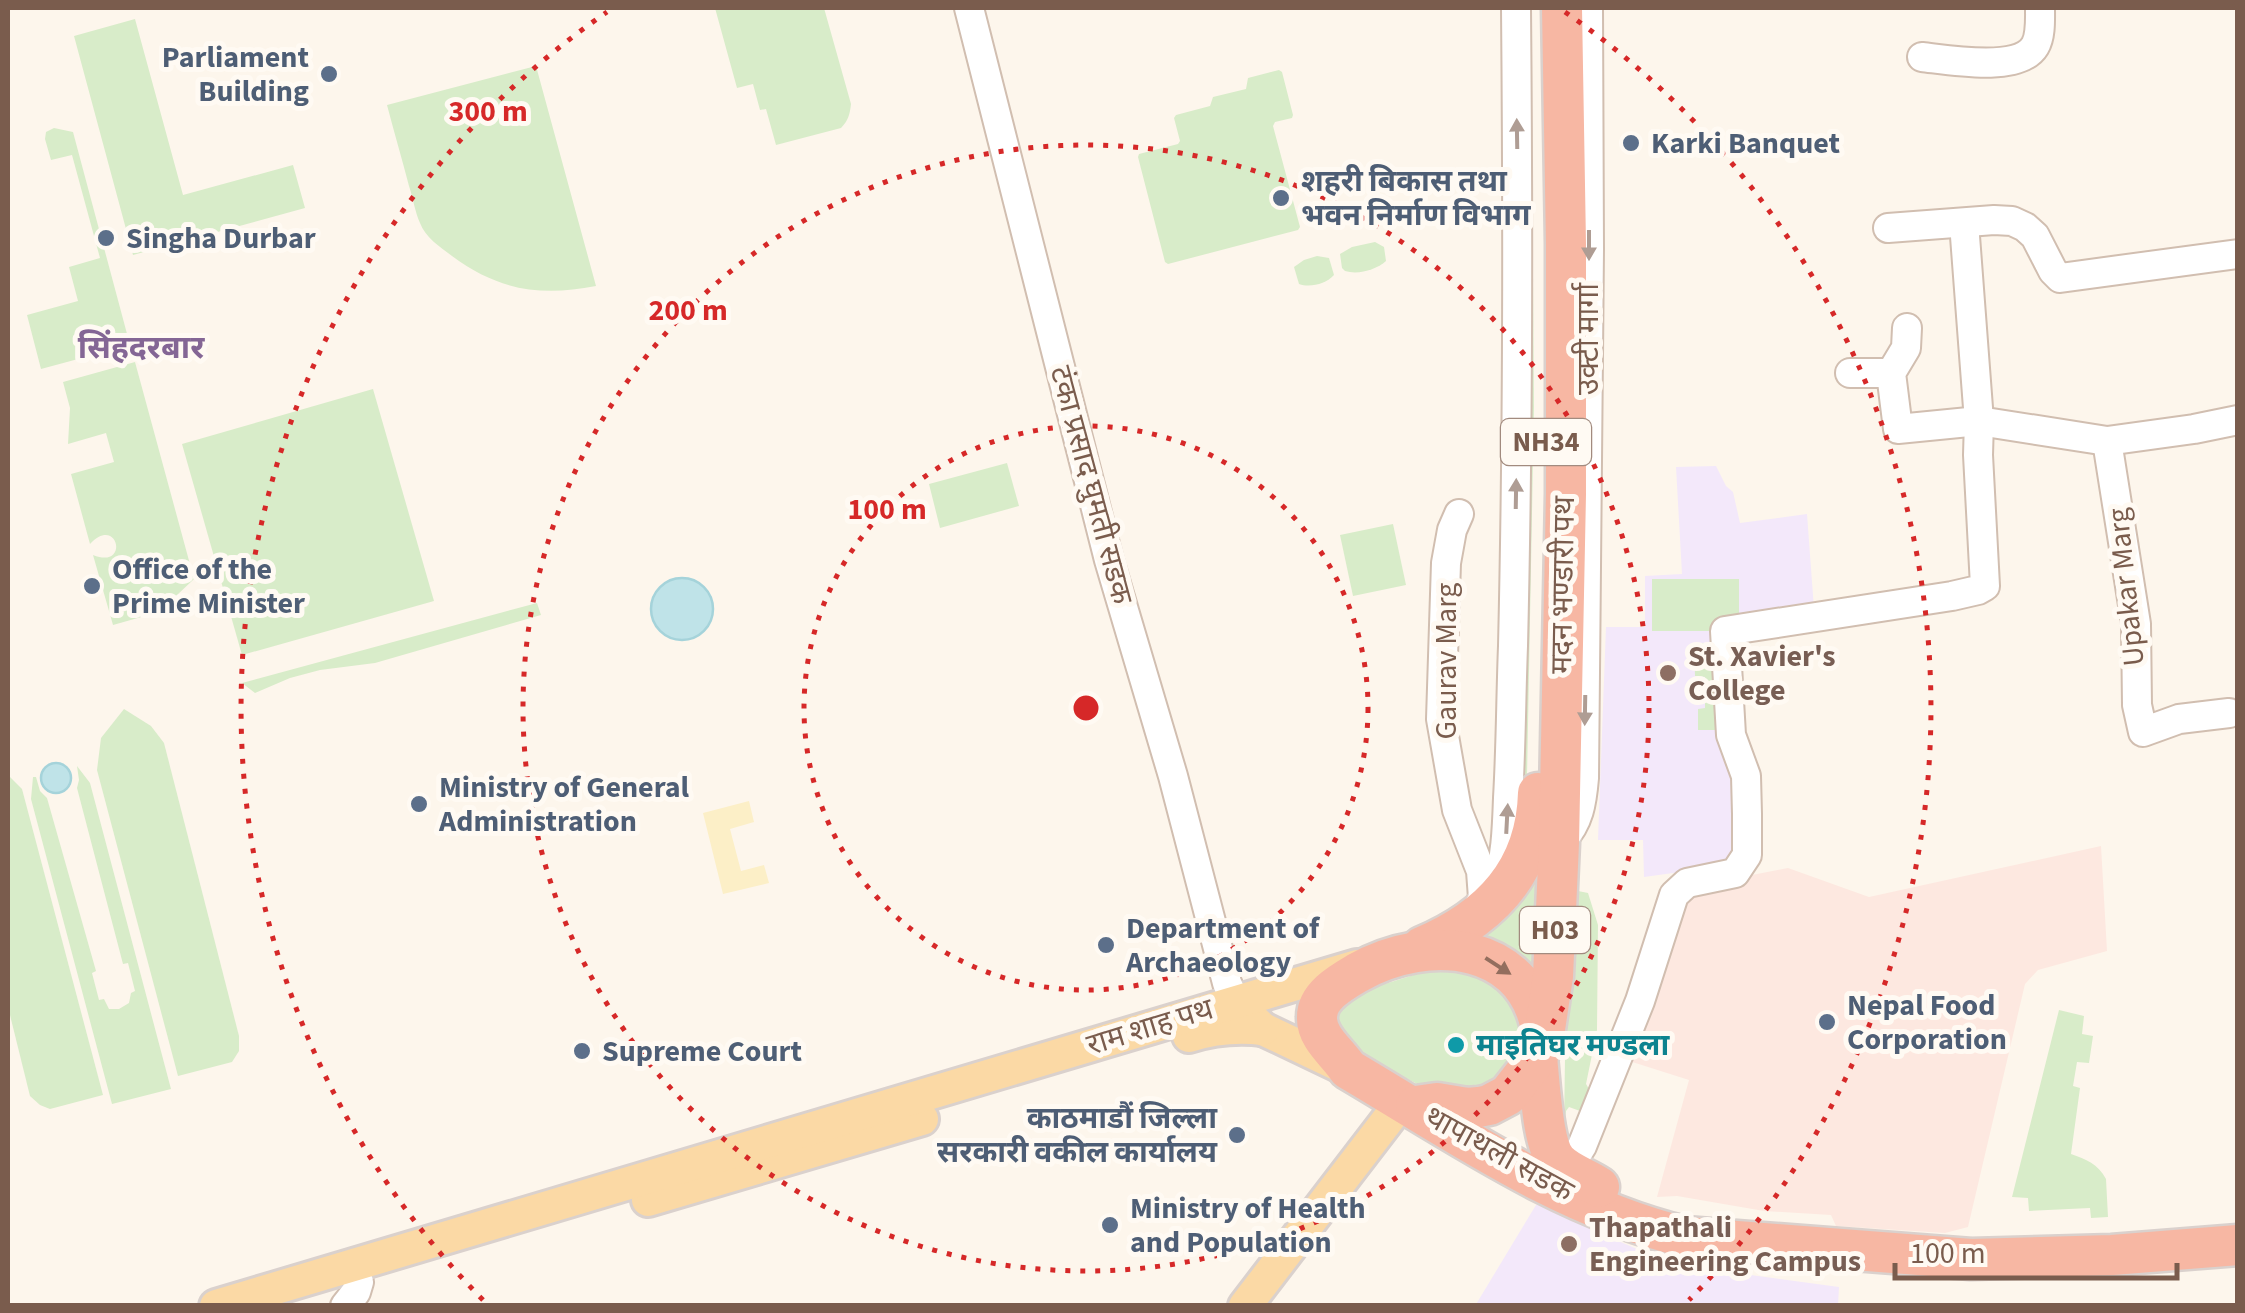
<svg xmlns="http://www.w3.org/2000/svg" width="2245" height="1313" font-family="'Source Sans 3','Noto Sans Devanagari',sans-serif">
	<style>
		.commercial { fill: #fde8e0 }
		.education { fill: #f3e8fa }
		.green { fill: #d8ecc9 }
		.sand { fill: #fcefc7 }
		.water { fill: #bfe3e8; stroke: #a5d3da; stroke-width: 2.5 }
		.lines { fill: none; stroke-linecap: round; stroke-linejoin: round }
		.minor-casing { stroke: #d1beb0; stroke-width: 32 }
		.major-casing { stroke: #dad1cd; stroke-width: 38 }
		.highway-casing { stroke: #dad1cd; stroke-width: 45 }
		.minor { stroke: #fff; stroke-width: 28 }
		.major { stroke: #fbd9a5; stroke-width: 32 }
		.highway { stroke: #f7b7a3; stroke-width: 40 }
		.oneway { fill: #af9d94 }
		.oneway2 { fill: #936e5e }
		.ring { fill: none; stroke: #d62828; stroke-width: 5; stroke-dasharray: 5 10 }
		.service-dot { fill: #5c6f8a; stroke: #fffaf3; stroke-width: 4 }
		.education-dot { fill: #8d6e63; stroke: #fffaf3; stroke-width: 4 }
		.culture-dot { fill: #0f9aa8; stroke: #fffaf3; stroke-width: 4 }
		.labels { text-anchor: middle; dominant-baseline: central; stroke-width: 10; stroke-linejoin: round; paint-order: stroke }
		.shield { fill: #fffaf3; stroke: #a28b7f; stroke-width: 2.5 }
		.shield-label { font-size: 28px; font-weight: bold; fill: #7a5c4d }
		.service-label { font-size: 30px; font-weight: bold; fill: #4e5e75; stroke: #fffaf3; text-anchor: start }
		.street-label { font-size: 30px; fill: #7a5c4d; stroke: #fffaf3 }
		.education-label { font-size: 30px; font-weight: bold; fill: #785e54; stroke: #fffaf3; text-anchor: start }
		.culture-label { font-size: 30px; font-weight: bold; fill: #0d838f; stroke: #fffaf3; text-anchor: start }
		.neighbourhood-label { font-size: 32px; font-weight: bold; fill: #846695; stroke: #fffaf3 }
		.centre { fill: #d62828; stroke: #fffaf3; stroke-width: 5 }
		.ring-label { font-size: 30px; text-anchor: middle; font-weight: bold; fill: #d62828; stroke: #fffaf3; stroke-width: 10; stroke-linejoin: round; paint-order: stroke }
	</style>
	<rect width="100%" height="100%" fill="#fdf6ec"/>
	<polygon class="commercial" points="2101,846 2107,951 2038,970 2025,984 1968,1227 1945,1233 1836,1226 1831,1215 1764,1211 1677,1196 1657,1197 1689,1080 1626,1060 1681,889 1788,868 1869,897"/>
	<g class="education">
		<polygon points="1716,466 1726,486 1733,492 1740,523 1807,514 1814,609 1733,616 1738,852 1724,866 1644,877 1643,840 1598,840 1606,627 1645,627 1645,576 1682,574 1676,467"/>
		<polygon points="1548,1201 1602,1234 1651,1255 1707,1263 1714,1270 1839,1287 1838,1305 1475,1306 1536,1205"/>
	</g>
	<g class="green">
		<path d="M715,8H824L851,104C850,114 848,121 841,128L776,145L766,109L760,110L753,84L737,88Z"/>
		<polygon points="1526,8 1531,8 1534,407 1527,777 1520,805"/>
		<polygon points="135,19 183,195 293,165 305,208 133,255 74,36"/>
		<path d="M536,66L596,286C540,297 498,290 452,256C440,247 425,237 420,223C415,212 413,198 409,186C402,159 394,132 387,105Z"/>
		<polygon points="1279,70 1282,72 1293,115 1292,118 1275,122 1273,126 1300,227 1298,230 1168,264 1165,262 1138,157 1139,154 1178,144 1180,141 1174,118 1176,115 1210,106 1213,97 1246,89 1248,78"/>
		<polygon points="54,128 73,132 130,345 41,369 27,315 78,301 69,267 100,258 72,155 51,160 45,139 46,132"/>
		<path d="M1375,242L1384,247L1386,261C1376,270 1358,275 1345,271L1342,268L1340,254L1352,247Z"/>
		<path d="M1317,256L1329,258L1334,275C1326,284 1310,288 1299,284L1294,267L1304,260Z"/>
		<path d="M135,362L194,579L159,612L113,625L93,555C130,570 118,514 90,544L71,474L114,462L106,433L68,444L70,408L63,382Z"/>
		<polygon points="373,389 434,601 242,655 182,444"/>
		<polygon points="1007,463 1019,506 940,528 929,484"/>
		<polygon points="1393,524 1406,585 1353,596 1340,535"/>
		<rect x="1652" y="579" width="87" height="52"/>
		<polygon points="537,603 541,615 375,663 320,670 290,678 255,693 242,683"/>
		<polygon points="1694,643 1730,643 1730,730 1698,730 1698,709 1705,708 1705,677 1695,676"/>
		<polygon points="124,709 151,726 164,743 239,1036 239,1051 232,1062 178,1076 97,770 101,738"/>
		<polygon points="77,766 90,783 171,1089 112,1104 31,799 33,777 36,777 40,791 47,798 96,971 92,973 99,1000 104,999 109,1009 119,1009 129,1003 131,993 135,991 128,963 123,964 77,788 79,780"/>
		<polygon points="8,775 22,789 103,1095 50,1109 40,1105 30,1096 8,1007"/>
		<polygon points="1539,855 1549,983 1475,941"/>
		<polygon points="1578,891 1588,893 1598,925 1597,1030 1586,1084 1592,1094 1589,1106 1580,1111 1569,1107 1566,1111 1564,1129 1567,915 1572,895"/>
		<polygon points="1436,968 1478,969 1516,1001 1525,1045 1499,1090 1421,1086 1352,1050 1327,1011 1343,997"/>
		<path d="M2059,1010L2084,1016L2082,1034L2093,1036L2089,1063L2077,1062L2073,1086L2080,1088L2071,1154C2086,1159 2098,1164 2106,1179L2108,1217L2091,1218L2090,1208L2029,1211L2028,1198L2012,1197Z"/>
	</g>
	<polygon class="sand" points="749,801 754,822 730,829 741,871 764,865 769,883 723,894 703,813"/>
	<g class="water">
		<circle cx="682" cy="609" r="31"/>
		<circle cx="56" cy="778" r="15"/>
	</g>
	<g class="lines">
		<defs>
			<g id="minor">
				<polyline points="969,8 1109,560 1173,776 1227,983 1235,1001"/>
				<path d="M1922,57C1949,60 2019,73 2035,46C2041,36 2040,19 2040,8"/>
				<polyline points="1888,228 1994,220 2012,221 2025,227 2035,236 2053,271 2060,278 2238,254"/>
				<polyline points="1907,328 1906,348 1891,373 1898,429 1979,421 2107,441 2194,429 2238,420"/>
				<polyline points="1850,373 1891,373"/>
				<polyline points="2107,441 2136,624 2137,705 2143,732 2179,719 2229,713"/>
				<polyline points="1459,514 1452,530 1446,563 1441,719 1457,810 1481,871 1483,898 1478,907"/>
				<path d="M1562,840C1579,823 1582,802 1584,778L1589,249L1588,8"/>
				<path d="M1496,888C1506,860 1507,828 1508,798C1511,748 1511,697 1513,646C1518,433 1518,221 1516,8"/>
				<polyline points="1567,1170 1582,1146 1640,1001 1674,895 1687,883 1735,873 1747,855 1747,814 1746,776 1731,735 1725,631 1952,596 1978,590 1985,586 1978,455 1979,421 1964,223"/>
				<polyline points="345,1306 356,1292 359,1282"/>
			</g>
			<g id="major">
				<polyline points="1248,1015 1263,1029 1345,1068"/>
				<path d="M1189,1036C1214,1028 1236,1026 1263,1029"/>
				<polyline points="648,1200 922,1119"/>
				<polyline points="216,1306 1357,966"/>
				<polyline points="1245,1306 1390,1117 1400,1100"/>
			</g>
			<g id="highway">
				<path d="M1422,947C1491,918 1536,870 1538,793"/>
				<path d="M1543,1042C1533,941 1429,932 1357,973C1340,983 1317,996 1317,1017C1316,1038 1338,1053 1348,1069C1455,1132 1563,1208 1685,1237L1971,1259L2112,1255L2238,1245"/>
				<path d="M1537,1058C1540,1082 1542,1144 1557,1161C1568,1173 1586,1178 1599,1187"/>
				<polyline points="1416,1106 1437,1103 1467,1108 1479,1107 1489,1105 1508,1095 1537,1058 1543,1042 1553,976 1559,843 1566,494 1566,244 1562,8"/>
			</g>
		</defs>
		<use href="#minor" class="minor-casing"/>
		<use href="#major" class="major-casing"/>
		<use href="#highway" class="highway-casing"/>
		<use href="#minor" class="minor"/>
		<use href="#major" class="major"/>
		<use href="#highway" class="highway"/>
	</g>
	<defs><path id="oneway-solid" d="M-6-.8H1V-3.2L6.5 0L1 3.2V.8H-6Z" transform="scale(2.5)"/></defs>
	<g class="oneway">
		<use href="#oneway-solid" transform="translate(1517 134) rotate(-91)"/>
		<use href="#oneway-solid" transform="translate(1589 245) rotate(90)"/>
		<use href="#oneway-solid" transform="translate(1516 494) rotate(-89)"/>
		<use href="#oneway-solid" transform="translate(1585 710) rotate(91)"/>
		<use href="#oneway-solid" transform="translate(1507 819) rotate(-87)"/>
	</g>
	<use class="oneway2" href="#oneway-solid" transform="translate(1498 966) rotate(33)"/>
	<g class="ring">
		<circle cx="1086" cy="708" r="282"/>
		<circle cx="1086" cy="708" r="563"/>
		<path d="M483 1300A845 845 0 0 1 607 12M1565 12A845 845 0 0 1 1689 1300"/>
	</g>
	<g class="service-dot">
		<circle cx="329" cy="74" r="10"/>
		<circle cx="1631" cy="143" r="10"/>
		<circle cx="1281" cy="198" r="10"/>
		<circle cx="106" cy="238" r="10"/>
		<circle cx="92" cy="586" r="10"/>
		<circle cx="419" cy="804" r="10"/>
		<circle cx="1106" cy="945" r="10"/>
		<circle cx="1827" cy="1022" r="10"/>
		<circle cx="582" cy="1051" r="10"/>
		<circle cx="1237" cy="1135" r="10"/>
		<circle cx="1110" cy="1225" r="10"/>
	</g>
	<g class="education-dot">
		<circle cx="1668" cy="673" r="10"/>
		<circle cx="1569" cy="1244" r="10"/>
	</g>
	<circle class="culture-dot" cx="1456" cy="1045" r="10"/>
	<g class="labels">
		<g class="shield">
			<rect x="1501" y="419" width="90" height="46" rx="8"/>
			<rect x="1520" y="907" width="70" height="46" rx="8"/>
		</g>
		<g class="shield-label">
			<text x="1546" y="442">NH34</text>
			<text x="1555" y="930">H03</text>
		</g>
		<g class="service-label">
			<text x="309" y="57" text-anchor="end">Parliament<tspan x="309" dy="34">Building</tspan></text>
			<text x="1651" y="143">Karki Banquet</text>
			<text x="1301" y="181">शहरी बिकास तथा<tspan x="1301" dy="34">भवन निर्माण विभाग</tspan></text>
			<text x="126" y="238">Singha Durbar</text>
			<text x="112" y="569">Office of the<tspan x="112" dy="34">Prime Minister</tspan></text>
			<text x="439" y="787">Ministry of General<tspan x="439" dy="34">Administration</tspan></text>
			<text x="1126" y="928">Department of<tspan x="1126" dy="34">Archaeology</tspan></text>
			<text x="1847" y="1005">Nepal Food<tspan x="1847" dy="34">Corporation</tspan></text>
			<text x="602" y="1051">Supreme Court</text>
			<text x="1217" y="1118" text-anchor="end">काठमाडौं जिल्ला<tspan x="1217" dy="34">सरकारी वकील कार्यालय</tspan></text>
			<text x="1130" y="1208">Ministry of Health<tspan x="1130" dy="34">and Population</tspan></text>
		</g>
		<g class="street-label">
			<text transform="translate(1588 339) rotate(-90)">उक्टी मार्गा</text>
			<text transform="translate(1091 485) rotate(75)">टंका प्रसाद घुमती सडक</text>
			<text transform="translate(1563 585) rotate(-89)">मदन भण्डारी पथ</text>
			<text transform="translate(2126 587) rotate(-96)">Upakar Marg</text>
			<text transform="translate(1446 661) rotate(-90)">Gaurav Marg</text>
			<text transform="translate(1150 1027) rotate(-17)">राम शाह पथ</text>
			<text transform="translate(1499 1154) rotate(29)">थापाथली सडक</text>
		</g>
		<g class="education-label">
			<text x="1688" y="656">St. Xavier's<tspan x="1688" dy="34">College</tspan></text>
			<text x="1589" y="1227">Thapathali<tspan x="1589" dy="34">Engineering Campus</tspan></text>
		</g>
		<g class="culture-label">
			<text x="1476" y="1045">माइतिघर मण्डला</text>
		</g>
		<g class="neighbourhood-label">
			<text x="141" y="348">सिंहदरबार</text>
		</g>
	</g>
	<circle cx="1086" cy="708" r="15" class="centre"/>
	<g class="ring-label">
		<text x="488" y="121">300 m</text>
		<text x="688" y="320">200 m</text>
		<text x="887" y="519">100 m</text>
	</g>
	<rect width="2245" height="1313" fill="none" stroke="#7a5c4d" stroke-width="20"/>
	<path d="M1895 1263v15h282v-15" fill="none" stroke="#7a5c4d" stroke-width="5"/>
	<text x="1910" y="1263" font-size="30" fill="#7a5c4d" stroke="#fffaf3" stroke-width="8" paint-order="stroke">100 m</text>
</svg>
